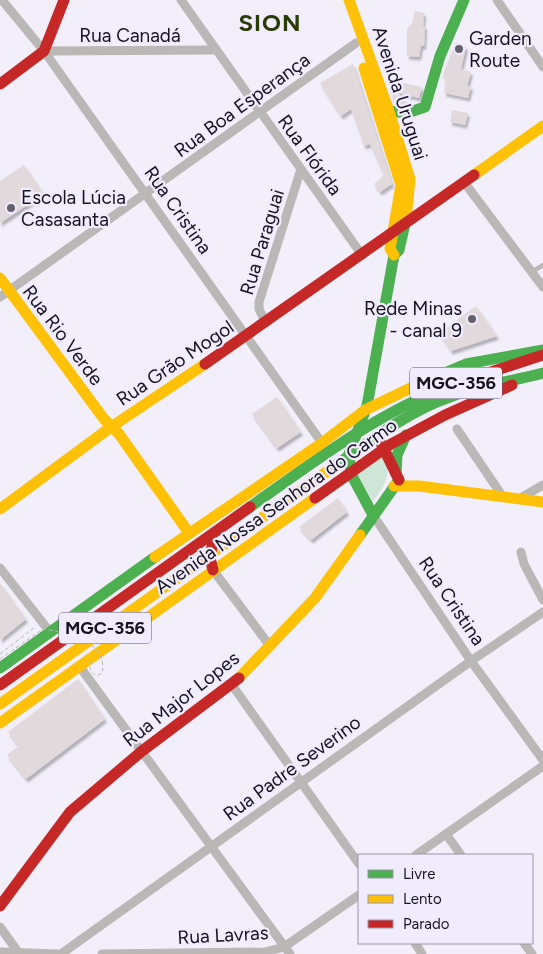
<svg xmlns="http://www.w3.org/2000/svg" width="543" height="954" font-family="Figtree,sans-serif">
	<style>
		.green { fill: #cee5d8 }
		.building { fill: #e1d9db; filter: url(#shadow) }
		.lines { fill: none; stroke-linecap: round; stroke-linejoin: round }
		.path { stroke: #bbb9ba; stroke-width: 1; stroke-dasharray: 4 2.5; stroke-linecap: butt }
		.lane { stroke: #b9b8b6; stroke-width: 4.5 }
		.street { stroke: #b9b8b6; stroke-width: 9 }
		.fast { stroke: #4caf50; stroke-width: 11 }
		.slow { stroke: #ffc107; stroke-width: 11 }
		.jam { stroke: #c62828; stroke-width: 11 }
		.path-bridge { stroke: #bbb9ba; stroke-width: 1; stroke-dasharray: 4 2.5; stroke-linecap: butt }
		.poi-dot { fill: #64606b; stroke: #f1ebfe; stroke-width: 2 }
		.labels { text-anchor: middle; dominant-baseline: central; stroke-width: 4.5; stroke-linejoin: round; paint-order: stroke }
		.shield { fill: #f1ebfe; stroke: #585461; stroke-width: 1 }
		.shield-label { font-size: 18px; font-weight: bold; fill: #17131e }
		.street-label { font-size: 19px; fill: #17131e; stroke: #f1ebfe }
		.poi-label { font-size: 19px; fill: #17131e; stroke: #f1ebfe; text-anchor: start }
		.district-label { font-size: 24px; font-weight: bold; letter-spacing: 1px; fill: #293c05; stroke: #f1ebfe }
	</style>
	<defs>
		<filter id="shadow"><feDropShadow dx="2" dy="3.5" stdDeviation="1" flood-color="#0004"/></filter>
	</defs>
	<rect width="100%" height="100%" fill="#f2effa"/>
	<path class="green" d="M384,455C392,474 385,486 373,501L357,475Z"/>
	<g class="building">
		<polygon points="415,11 424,13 423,26 425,26 424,46 421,46 419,57 407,56 407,29 412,23"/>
		<polygon points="456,42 466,47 461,69 471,72 467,86 471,86 468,98 444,93 446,80 443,78 444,71"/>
		<polygon points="353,64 392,184 380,192 374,184 384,175 370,144 364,146 351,109 341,116 320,83"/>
		<polygon points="404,83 422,87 419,98 398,93 409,105 395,104 388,84 392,88"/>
		<polygon points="452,110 468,113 465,125 450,122"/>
		<polygon points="24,165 44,194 0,223 0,181"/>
		<polygon points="476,306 497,336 451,351 439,333"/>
		<polygon points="277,397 301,432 277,448 252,414"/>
		<polygon points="338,498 347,512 311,540 299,527"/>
		<polygon points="0,583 26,619 0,640"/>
		<polygon points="78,679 105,719 26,779 7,755 19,746 8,732"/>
	</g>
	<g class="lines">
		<polyline class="path" points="0,654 35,627"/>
		<polyline class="lane" points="532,272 543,265"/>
		<g class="street">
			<polyline points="2,0 44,51 322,443"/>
			<polyline points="181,0 362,255"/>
			<polyline points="497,0 543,67"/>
			<polyline points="44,51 215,50"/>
			<polyline points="464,182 543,287"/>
			<polyline points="0,297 356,43"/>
			<polyline points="266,323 259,309 259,302 301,169"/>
			<polyline points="457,429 503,497"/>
			<polyline points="519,499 543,485"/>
			<polyline points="373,515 471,661 543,760"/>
			<polyline points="521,552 524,564 543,600"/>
			<polyline points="0,568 50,632"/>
			<polyline points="213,570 270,646"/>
			<polyline points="80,667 290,954"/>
			<polyline points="232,685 359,864"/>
			<polyline points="446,834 461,855"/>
			<polyline points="416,855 543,766"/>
			<polyline points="0,927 18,952"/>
			<polyline points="415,943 422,954"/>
			<polyline points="524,943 532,954"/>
			<polyline points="0,952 58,954"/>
			<polyline points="61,954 471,661 543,612"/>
			<polyline points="102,954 265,952 284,947 359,895"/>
		</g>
		<g class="fast">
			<polyline points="389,111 407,113 425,107 440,56 464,0"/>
			<polyline points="421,383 466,364 543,350"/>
			<path d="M332,468C369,442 406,412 450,397C479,386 512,381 543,373"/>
			<polyline points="396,473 397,455 406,435"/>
			<path d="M250,507C318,459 386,406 466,380"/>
			<polyline points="373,515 351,474 349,454 367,406 394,255 399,250 406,219"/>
			<polyline points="360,535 399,480"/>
			<polyline points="0,668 155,557"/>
		</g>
		<g class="slow">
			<polyline points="349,0 389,111 410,179 406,219"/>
			<polyline points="364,68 401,185 390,249 394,255"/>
			<polyline points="474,175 543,126"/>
			<polyline points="0,278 104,419 119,434 189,533"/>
			<polyline points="394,486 419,486 543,502"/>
			<polyline points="0,509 111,427 205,364"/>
			<polyline points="155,557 322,443 365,410 421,383"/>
			<polyline points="239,678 315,598 360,535"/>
			<polyline points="0,704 332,468"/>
			<polyline points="0,723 315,498"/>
		</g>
		<g class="jam">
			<polyline points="0,84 44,51 64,0"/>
			<polyline points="205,364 474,175"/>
			<polyline points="466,380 543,355"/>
			<polyline points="381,443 399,480"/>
			<polyline points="315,498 391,444 445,415 512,385"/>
			<polyline points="212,546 210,558 213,570"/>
			<polyline points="0,685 250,507"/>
			<polyline points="0,906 70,812 142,751 239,678"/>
		</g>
		<path class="path-bridge" d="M0,659L43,629C65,632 109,641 102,673L97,676C90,672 89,669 91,661"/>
	</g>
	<g class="poi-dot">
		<circle cx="459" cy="49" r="5"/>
		<circle cx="11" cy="208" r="5"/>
		<circle cx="472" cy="319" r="5"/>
	</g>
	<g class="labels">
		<g class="shield">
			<rect x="410" y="367.5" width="92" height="31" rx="4"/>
			<rect x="59" y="612.5" width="92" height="31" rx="4"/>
		</g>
		<g class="shield-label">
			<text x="456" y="383">MGC-356</text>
			<text x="105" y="628">MGC-356</text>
		</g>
		<g class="street-label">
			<text x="130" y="35">Rua Canadá</text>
			<text transform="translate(400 93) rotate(72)">Avenida Uruguai</text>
			<text transform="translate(242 105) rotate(-36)">Rua Boa Esperança</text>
			<text transform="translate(310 155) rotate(54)">Rua Flórida</text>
			<text transform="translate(178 210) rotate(55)">Rua Cristina</text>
			<text transform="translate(262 242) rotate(-73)">Rua Paraguai</text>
			<text transform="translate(63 335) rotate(53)">Rua Rio Verde</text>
			<text transform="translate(175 363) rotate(-34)">Rua Grão Mogol</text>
			<text transform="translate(276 506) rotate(-35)">Avenida Nossa Senhora do Carmo</text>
			<text transform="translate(452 601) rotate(56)">Rua Cristina</text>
			<text transform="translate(181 699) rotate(-38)">Rua Major Lopes</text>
			<text transform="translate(292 768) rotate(-36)">Rua Padre Severino</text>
			<text transform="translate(223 935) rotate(-3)">Rua Lavras</text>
		</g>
		<g class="poi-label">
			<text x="469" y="38">Garden<tspan x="469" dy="22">Route</tspan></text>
			<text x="21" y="197">Escola Lúcia<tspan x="21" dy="22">Casasanta</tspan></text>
			<text x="462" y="308" text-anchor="end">Rede Minas<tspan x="462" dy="22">- canal 9</tspan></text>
		</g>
		<g class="district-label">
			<text x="270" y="22">SION</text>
		</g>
	</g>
	<rect x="358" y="854" width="175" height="90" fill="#f1ebfe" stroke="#9a95a4"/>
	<rect x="368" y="870" width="25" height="8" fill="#4caf50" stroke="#9a95a4"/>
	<text x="403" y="879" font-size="15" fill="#17131e">Livre</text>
	<rect x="368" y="895" width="25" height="8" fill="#ffc107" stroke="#9a95a4"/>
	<text x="403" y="904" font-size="15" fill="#17131e">Lento</text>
	<rect x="368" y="920" width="25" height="8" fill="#c62828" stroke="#9a95a4"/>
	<text x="403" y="929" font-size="15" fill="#17131e">Parado</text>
</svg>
